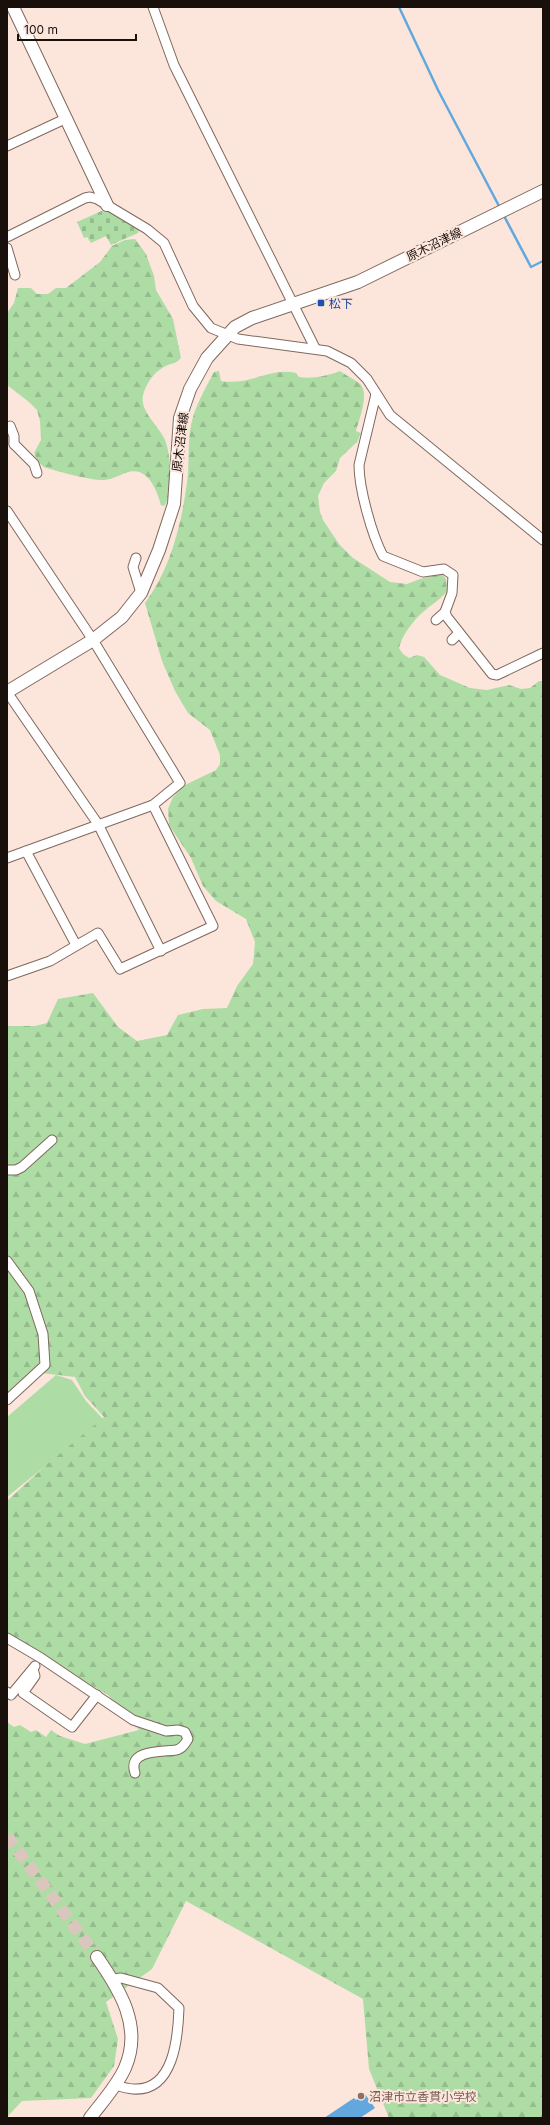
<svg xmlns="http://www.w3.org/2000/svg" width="550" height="2125" font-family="Inter,'Noto Sans JP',sans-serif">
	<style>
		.green { fill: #aedca5 }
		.forest { fill: url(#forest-firs) }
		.cemetery { fill: url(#cemetery-stones) }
		.water { fill: #62a8de }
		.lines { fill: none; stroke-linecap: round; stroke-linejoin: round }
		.stream { stroke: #62a8de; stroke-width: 2.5 }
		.secondary-tunnel { stroke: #dac6bd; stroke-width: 12; stroke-dasharray: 12 6; stroke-linecap: butt }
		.street-casing { stroke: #80685d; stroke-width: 11 }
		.secondary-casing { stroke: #80685d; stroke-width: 14 }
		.street { stroke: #fff; stroke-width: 9 }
		.secondary { stroke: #fff; stroke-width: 12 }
		.transit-dot { fill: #1a4fb4; stroke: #fce6dc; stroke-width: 1.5 }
		.education-dot { fill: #8d6e63; stroke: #fce6dc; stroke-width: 1.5 }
		.labels { text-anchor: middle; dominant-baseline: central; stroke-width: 4; stroke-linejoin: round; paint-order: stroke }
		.street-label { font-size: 12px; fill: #19100c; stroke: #fce6dc }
		.transit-label { font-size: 12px; fill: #164399; stroke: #fce6dc; text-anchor: start }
		.education-label { font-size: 12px; fill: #785e54; stroke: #fce6dc; text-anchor: start }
	</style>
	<defs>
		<pattern id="forest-firs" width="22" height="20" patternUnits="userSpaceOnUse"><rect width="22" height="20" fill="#aedca5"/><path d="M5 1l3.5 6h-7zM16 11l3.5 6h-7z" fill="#95bc8d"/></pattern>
		<pattern id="cemetery-stones" width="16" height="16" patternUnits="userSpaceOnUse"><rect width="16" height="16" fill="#aedca5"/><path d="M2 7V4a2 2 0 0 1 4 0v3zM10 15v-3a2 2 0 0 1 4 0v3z" fill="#95bc8d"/></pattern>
	</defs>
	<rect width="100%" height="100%" fill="#fce6dc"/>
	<polygon class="green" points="56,1375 72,1380 86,1401 103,1419 7,1497 7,1417"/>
	<g class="forest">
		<path d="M135,239L146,254L154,276L156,290L173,319L181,358C176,363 174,363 168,365C156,370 148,380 144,392C137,409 158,425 164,438C171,451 174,494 164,506L161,505C156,488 147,465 125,473C118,476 112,479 105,480C92,481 56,471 44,467L38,462L34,453L41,440L40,421L37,410L29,402L7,385V313L14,303L18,288H31L37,294H48L56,288H66L100,262L112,246L125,240Z"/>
		<path d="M219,371L221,381C249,386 271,367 296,373L299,377C313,379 327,376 340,371C345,375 358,381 361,385C369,395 359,420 356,431L361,433L357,442L340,458L336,471L324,483L318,496L320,512L323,520L339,544L353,558L390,582L407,584L420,579L442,574L446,579L447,591C440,600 432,604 423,612C413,621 402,635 399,648L403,654L409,658L417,655L424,657L440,675L470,688L487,690L509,685L521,689L530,688L539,681H543V2118H389L369,2069L363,1999L186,1901L152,1969L106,2002L118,2039L114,2066L91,2098L22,2101L7,2117V1722L14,1727L20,1725L31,1732L36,1730L46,1737L51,1730L60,1736L85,1744L139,1730L108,1695L7,1636V1501L45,1466L104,1417L85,1396L75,1377L41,1373L7,1394V1026H35L47,1023L58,999L93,993L118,1027L137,1041L167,1035L178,1015L203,1009L227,1008L237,986L253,964L255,942L246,919L216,901L203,886L191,858L169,825L168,809L173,797L185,785L216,770L220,764V755L210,730L188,713L175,691L162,661L145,603C172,567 183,518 188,474C189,458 188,441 191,425C195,406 205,389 214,372Z"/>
	</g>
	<polygon class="cemetery" points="108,208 140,227 138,233 111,245 106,236 91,243 87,237 84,238 77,222"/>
	<polygon class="water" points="365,2094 375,2108 360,2118 324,2118 354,2098 356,2100"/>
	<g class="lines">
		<g class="stream">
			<polyline points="399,7 438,90 500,208"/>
			<polyline points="503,214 531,267 543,261"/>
		</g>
		<polyline class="secondary-tunnel" points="7,1836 97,1957"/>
		<defs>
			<g id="street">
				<polyline points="153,7 174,65 315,348"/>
				<polyline points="7,146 67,118"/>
				<polyline points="7,237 85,198 90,197 97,199 147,229 164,243 193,306 211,328 238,339 327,351 351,363 367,379 390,415 543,540"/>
				<polyline points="7,248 15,275"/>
				<path d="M376,394L359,465C359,489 372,535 383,556L423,572L444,569L453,575L452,593L445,612L447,617L492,674L497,675L543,653"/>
				<polyline points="10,426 14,436 14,444"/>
				<polyline points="14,444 34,464 37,473"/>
				<polyline points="7,511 93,640 180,783 153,805 7,858"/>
				<polyline points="136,558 133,567 141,593"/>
				<polyline points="436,620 445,612"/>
				<polyline points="452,640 459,633"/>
				<polyline points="7,692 98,824 161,951"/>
				<polyline points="26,851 76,945"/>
				<polyline points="7,976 50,961 98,933 120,969 213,926 153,805"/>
				<polyline points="7,1170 16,1170 22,1167 52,1140"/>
				<polyline points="7,1261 29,1291 43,1334 45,1365 7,1400"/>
				<path d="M7,1638L41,1658L133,1720L166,1731L178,1730L185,1732L188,1739C185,1744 182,1749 176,1750C163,1752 127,1749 135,1773"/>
				<polyline points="33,1669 35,1676 23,1693 72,1727 97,1695"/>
				<polyline points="7,1692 11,1695 35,1666"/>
				<path d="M112,1979L121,1978L158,1988L179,2008C178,2037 174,2092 133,2089C126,2088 121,2088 116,2084"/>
			</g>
			<g id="secondary">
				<polyline points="13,7 107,205"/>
				<polyline points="7,692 93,640 122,617 141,593 159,550 174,504 180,418 190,389 207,358 235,327 252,318 358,282 543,191"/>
				<path d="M90,2118C102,2102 117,2086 125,2068C143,2027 120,1990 97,1957"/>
			</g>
		</defs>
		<use href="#street" class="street-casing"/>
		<use href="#secondary" class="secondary-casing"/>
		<use href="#street" class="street"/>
		<use href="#secondary" class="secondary"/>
	</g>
	<rect class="transit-dot" x="317" y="299" width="8" height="8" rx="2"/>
	<circle class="education-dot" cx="361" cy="2096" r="4"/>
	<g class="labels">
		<g class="street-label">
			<text transform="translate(434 244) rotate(-26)">原木沼津線</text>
			<text transform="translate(180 442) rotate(-83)">原木沼津線</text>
		</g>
		<g class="transit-label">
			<text x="329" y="303">松下</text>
		</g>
		<g class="education-label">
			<text x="369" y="2096">沼津市立香貫小学校</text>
		</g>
	</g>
	<rect width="550" height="2125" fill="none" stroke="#19100c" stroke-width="16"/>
	<path d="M18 34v6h118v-6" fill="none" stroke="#19100c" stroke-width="2"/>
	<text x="24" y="34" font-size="12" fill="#19100c" stroke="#fce6dc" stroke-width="3" paint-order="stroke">100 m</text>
</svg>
